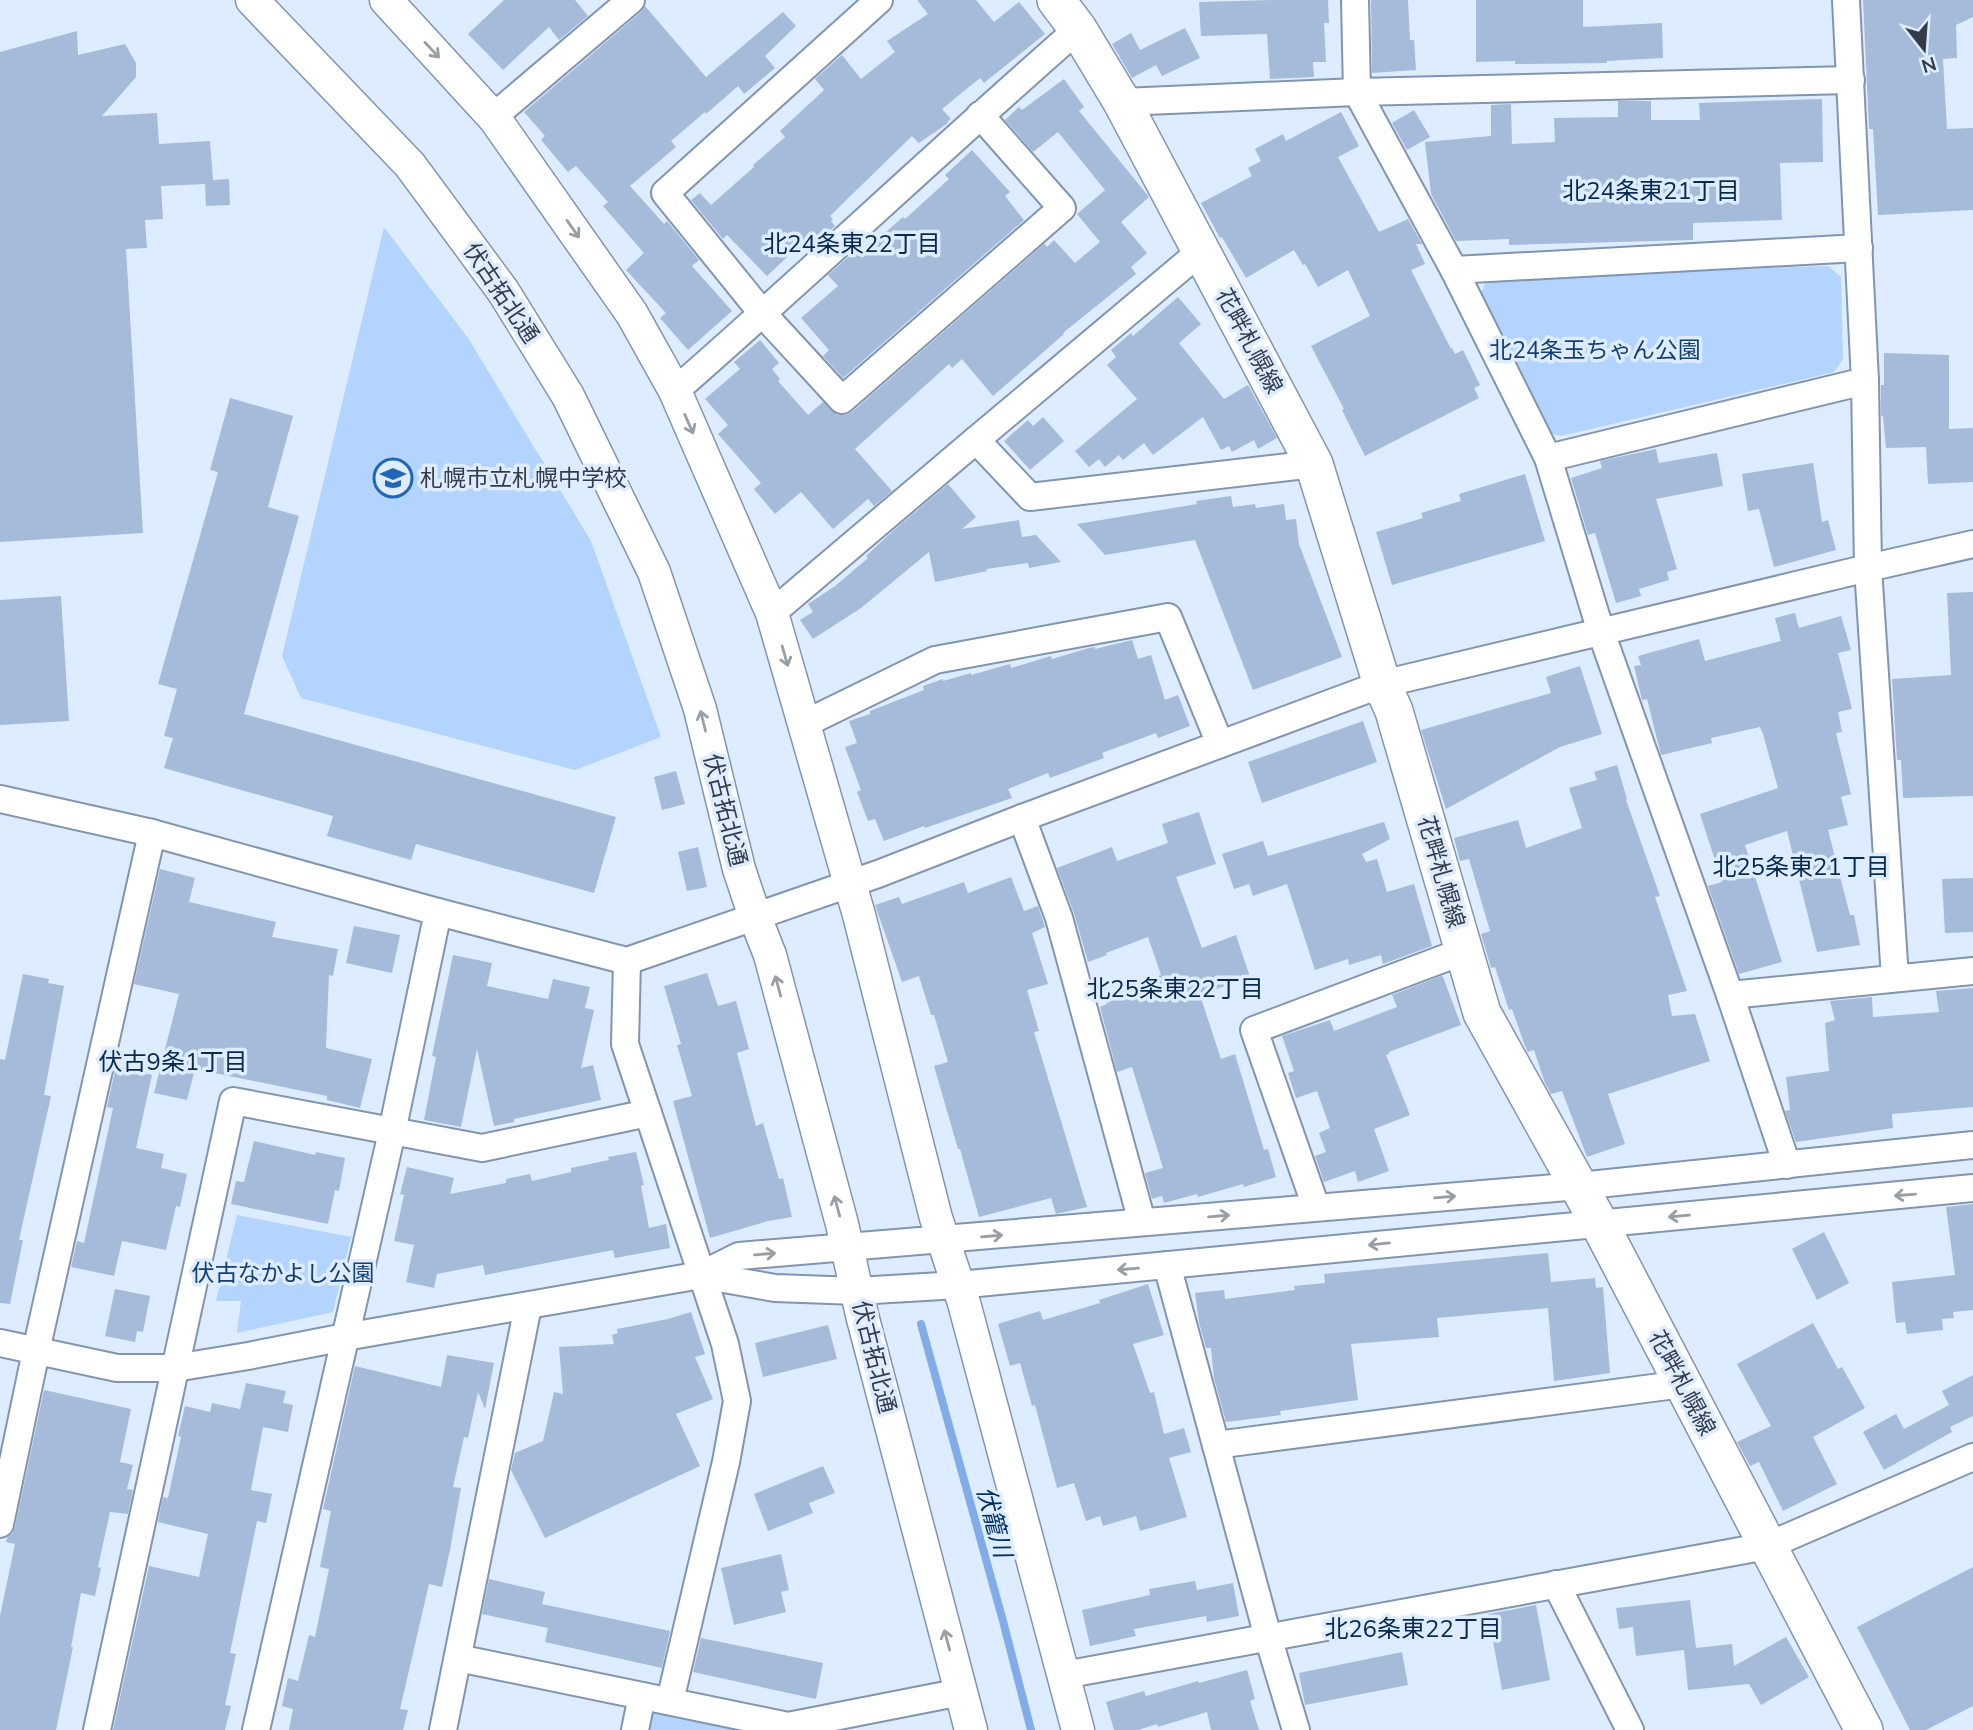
<svg xmlns="http://www.w3.org/2000/svg" width="1973" height="1730" font-family="'Nunito Sans','Noto Sans JP',sans-serif">
	<style>
		.green { fill: #b3d4ff }
		.lines { fill: none; stroke-linecap: round; stroke-linejoin: round }
		.stream { stroke: #80ade7; stroke-width: 8 }
		.building { fill: #a5bbd9 }
		.minor-casing { stroke: #8095b2; stroke-width: 30 }
		.tertiary-casing { stroke: #8095b2; stroke-width: 35 }
		.secondary-casing { stroke: #8095b2; stroke-width: 40 }
		.minor { stroke: #fff; stroke-width: 26 }
		.tertiary { stroke: #fff; stroke-width: 32 }
		.secondary { stroke: #fff; stroke-width: 37 }
		.oneway { stroke: #999ea4 }
		.labels { text-anchor: middle; dominant-baseline: central; stroke-width: 7; stroke-linejoin: round; paint-order: stroke }
		.street-label { font-size: 23px; fill: #333c48; stroke: #deecff }
		.park-label { font-size: 23px; fill: #133f73; stroke: #deecff }
		.poi-label { font-size: 23px; fill: #333c48; stroke: #deecff; text-anchor: start }
		.neighbourhood-label { font-size: 24px; fill: #082950; stroke: #deecff }
		.water-label { font-size: 24px; font-style: italic; fill: #043266; stroke: #deecff }
	</style>
	<rect width="100%" height="100%" fill="#deecff"/>
	<g class="green">
		<polygon points="384,227 468,338 591,541 661,737 575,770 301,698 282,656"/>
		<polygon points="1828,266 1841,277 1843,359 1834,372 1561,436 1550,433 1481,293 1488,277"/>
		<polygon points="237,1215 351,1237 333,1312 237,1333 241,1301 216,1301"/>
		<polygon points="653,1712 735,1730 640,1730 642,1721"/>
	</g>
	<g class="lines">
		<polyline class="stream" points="921,1324 1003,1621 1031,1730"/>
	</g>
	<g class="building">
		<polygon points="504,0 575,0 588,16 559,40 549,27 503,70 468,34"/>
		<polygon points="917,0 976,0 994,22 1019,2 1045,34 984,83 980,78 942,109 951,119 947,122 948,123 919,143 912,136 830,216 833,219 831,221 835,226 807,251 801,244 767,276 727,235 723,239 691,200 700,193 711,205 754,167 753,165 785,137 780,131 824,90 815,79 842,55 861,79 895,52 887,41 928,14"/>
		<polygon points="1274,0 1328,0 1329,23 1324,23 1326,62 1313,62 1314,77 1270,79 1267,34 1201,36 1199,2"/>
		<polygon points="1371,0 1408,0 1410,40 1414,40 1416,70 1372,73"/>
		<polygon points="1476,0 1583,0 1583,27 1662,23 1663,58 1607,61 1607,63 1515,64 1515,61 1476,62"/>
		<polygon points="1863,0 1973,0 1973,17 1956,25 1957,58 1943,59 1947,129 1973,128 1973,210 1878,215 1873,129 1869,129"/>
		<polygon points="645,6 706,77 783,12 796,26 765,56 775,68 744,94 738,86 706,114 705,112 671,141 676,147 630,186 664,224 667,221 699,260 692,266 732,311 688,350 660,318 666,313 626,270 644,253 603,206 608,202 576,166 568,172 541,140 545,136 524,112 641,12"/>
		<polygon points="1185,28 1200,58 1162,76 1156,65 1132,78 1112,44 1131,33 1140,50"/>
		<polygon points="77,31 78,55 125,44 136,63 136,77 102,116 157,113 159,144 210,141 213,180 229,179 230,205 206,206 205,184 161,186 163,219 145,220 147,248 126,249 143,533 0,542 0,52"/>
		<polygon points="1064,79 1084,107 1079,111 1149,197 1121,222 1147,253 1131,267 1136,274 1063,333 1064,334 993,396 962,359 952,368 949,364 855,449 892,491 874,506 868,499 833,529 801,492 775,514 754,489 761,483 718,434 728,425 705,399 740,369 734,362 760,340 779,363 772,369 780,379 778,381 808,415 823,402 837,415 846,415 852,412 1044,244 1047,247 1054,240 1075,263 1100,242 1077,214 1105,190 1058,132 1033,152 1005,120 1019,107 1022,110"/>
		<polygon points="1822,99 1823,162 1780,163 1782,220 1693,223 1693,240 1509,245 1509,239 1456,241 1431,194 1425,142 1491,136 1491,105 1511,104 1512,144 1555,142 1554,118 1618,117 1618,101 1651,101 1651,120 1700,120 1699,103"/>
		<polygon points="1414,110 1430,137 1407,150 1392,123"/>
		<polygon points="1341,112 1359,146 1338,157 1379,232 1408,219 1422,244 1416,244 1425,264 1411,270 1451,349 1452,348 1455,354 1463,350 1480,385 1474,388 1479,398 1365,456 1342,410 1344,409 1311,346 1370,316 1348,270 1318,287 1305,264 1303,265 1294,250 1246,278 1222,237 1220,238 1201,203 1252,176 1248,168 1261,161 1255,149 1283,134 1286,141"/>
		<polygon points="972,150 1010,192 1005,196 1024,220 843,378 823,356 829,350 801,318 838,286 828,275 856,250 860,255 903,217 905,219 949,179 945,175"/>
		<polygon points="1178,297 1201,324 1179,343 1224,399 1248,385 1277,438 1258,449 1254,440 1232,452 1229,446 1221,450 1203,417 1153,455 1144,443 1123,460 1119,455 1105,467 1099,459 1089,467 1075,451 1137,399 1107,365 1116,357 1111,350 1131,333 1133,336"/>
		<polygon points="1884,353 1949,355 1949,429 1973,428 1973,482 1928,484 1926,447 1886,448 1883,416 1881,416 1881,385 1884,385"/>
		<polygon points="230,398 293,416 268,507 299,516 244,714 616,817 594,893 416,844 411,860 327,836 333,816 164,768 173,738 164,736 177,689 158,684 218,472 210,470"/>
		<polygon points="1043,417 1064,441 1030,470 1004,441 1028,420 1033,426"/>
		<polygon points="1656,449 1659,463 1717,453 1723,486 1656,499 1677,569 1667,572 1669,580 1639,589 1641,596 1616,603 1595,533 1588,535 1571,478 1602,468 1600,461"/>
		<polygon points="1813,463 1822,522 1828,520 1836,550 1774,567 1759,509 1748,511 1742,474"/>
		<polygon points="1525,474 1545,541 1392,585 1376,532 1423,518 1421,513 1461,501 1459,494"/>
		<polygon points="948,484 976,517 962,529 1019,520 1022,537 1036,535 1061,562 1029,568 1028,563 986,569 987,571 935,582 929,552 861,608 813,639 800,620 813,612 808,604 835,586 868,558 866,556 894,530"/>
		<polygon points="1231,496 1233,507 1255,504 1256,508 1284,504 1286,520 1296,519 1299,544 1342,657 1253,690 1195,540 1105,555 1077,524 1197,504 1196,501"/>
		<polygon points="1973,592 1973,796 1903,798 1901,760 1897,760 1892,679 1951,675 1947,593"/>
		<polygon points="61,596 69,721 0,725 0,600"/>
		<polygon points="1795,613 1799,628 1841,616 1851,650 1838,653 1852,709 1838,712 1842,732 1836,733 1851,794 1841,797 1848,825 1828,830 1850,915 1854,915 1860,945 1817,952 1787,831 1745,845 1782,962 1739,974 1708,886 1722,882 1700,814 1778,788 1763,734 1760,727 1711,738 1712,743 1661,755 1647,699 1642,700 1634,666 1641,665 1638,656 1699,639 1705,661 1781,641 1775,618"/>
		<polygon points="1132,640 1138,659 1151,655 1165,700 1178,695 1190,726 1158,738 1156,733 1102,753 1104,758 1050,778 1048,773 1008,789 1012,798 925,828 924,826 884,841 875,819 868,821 857,792 861,790 845,747 857,743 849,721 870,714 870,711 924,690 923,686 943,679 943,681 971,673 971,675 1010,664 1011,668 1051,656 1052,659 1089,648 1095,647 1095,649"/>
		<polygon points="1580,666 1602,734 1560,747 1446,809 1421,730 1551,693 1546,677"/>
		<polygon points="1363,721 1377,762 1262,803 1248,762"/>
		<polygon points="1617,765 1627,799 1626,800 1660,896 1655,897 1687,991 1668,995 1672,1016 1695,1014 1710,1061 1608,1094 1625,1144 1587,1157 1562,1091 1551,1094 1545,1083 1534,1050 1528,1052 1525,1046 1512,1009 1509,1010 1495,967 1491,968 1481,934 1490,931 1469,859 1460,861 1454,838 1518,820 1526,848 1582,828 1569,788 1597,780 1594,772"/>
		<polygon points="676,771 685,804 662,810 654,777"/>
		<polygon points="1199,812 1216,864 1176,877 1202,948 1236,935 1250,977 1200,995 1221,1059 1235,1054 1264,1150 1268,1149 1276,1177 1244,1187 1243,1184 1198,1197 1197,1194 1164,1203 1162,1196 1152,1199 1145,1173 1163,1168 1132,1067 1117,1072 1100,1007 1107,1004 1104,997 1161,975 1148,937 1106,953 1107,955 1088,962 1074,913 1057,868 1112,847 1117,861 1168,843 1162,824"/>
		<polygon points="1384,822 1390,839 1362,854 1366,862 1377,859 1387,892 1414,884 1432,946 1383,964 1381,955 1349,965 1348,959 1315,970 1287,884 1253,896 1249,884 1234,889 1222,854 1263,841 1268,856"/>
		<polygon points="698,847 707,887 687,891 678,852"/>
		<polygon points="160,869 195,878 189,902 276,922 272,937 338,949 333,976 329,975 326,1048 372,1059 360,1108 327,1100 327,1096 195,1069 187,1100 154,1093 179,994 134,984"/>
		<polygon points="1011,877 1024,911 1038,906 1045,927 1032,933 1048,984 1027,990 1039,1031 1034,1032 1087,1207 1056,1214 1051,1198 979,1217 960,1149 958,1149 934,1066 948,1062 934,1015 931,1015 919,976 902,982 875,905 899,897 902,904 964,882 968,893"/>
		<polygon points="1973,878 1973,932 1945,933 1942,879"/>
		<polygon points="354,926 400,935 392,973 346,963"/>
		<polygon points="453,955 492,963 487,986 548,999 553,979 590,987 585,1008 594,1010 581,1068 593,1065 601,1100 514,1119 514,1122 494,1126 477,1049 461,1127 424,1120 436,1057 432,1056"/>
		<polygon points="707,973 718,1006 736,1001 749,1049 737,1053 756,1126 763,1123 779,1179 783,1178 792,1217 768,1221 710,1238 673,1101 692,1096 677,1045 681,1044 664,986"/>
		<polygon points="23,974 49,979 48,983 64,986 44,1095 51,1096 19,1240 23,1240 10,1304 0,1303 0,1059 5,1060"/>
		<polygon points="1441,976 1443,977 1461,1025 1389,1052 1389,1054 1386,1055 1410,1115 1374,1129 1389,1171 1358,1182 1355,1171 1324,1182 1315,1156 1326,1152 1319,1133 1330,1128 1317,1091 1296,1098 1288,1073 1294,1071 1282,1036 1330,1020 1334,1031 1397,1007 1392,995"/>
		<polygon points="1973,988 1973,1107 1892,1114 1893,1128 1796,1142 1785,1111 1790,1110 1786,1077 1829,1071 1825,1023 1835,1020 1830,1001 1872,997 1873,1017 1939,1012 1936,991"/>
		<polygon points="116,1066 152,1075 136,1148 164,1154 161,1168 187,1174 180,1207 176,1206 166,1250 122,1241 114,1276 71,1267 77,1241 84,1243 113,1108 107,1107"/>
		<polygon points="254,1141 315,1155 316,1152 345,1158 339,1191 335,1190 328,1224 231,1204 236,1181 244,1182"/>
		<polygon points="636,1152 644,1185 641,1186 649,1228 666,1224 670,1248 615,1258 613,1250 485,1275 483,1265 437,1274 434,1288 406,1282 414,1245 394,1241 404,1195 400,1194 407,1167 454,1178 450,1194 506,1183 506,1179 530,1174 532,1181 571,1172 571,1168 609,1160 608,1157"/>
		<polygon points="1973,1204 1973,1310 1953,1312 1954,1318 1942,1319 1943,1330 1907,1334 1905,1322 1896,1323 1892,1282 1955,1275 1946,1207"/>
		<polygon points="1824,1232 1849,1283 1817,1300 1792,1249"/>
		<polygon points="1548,1253 1551,1282 1595,1278 1596,1288 1603,1287 1610,1373 1554,1381 1548,1308 1437,1318 1439,1337 1351,1344 1358,1400 1280,1411 1281,1415 1226,1422 1214,1378 1211,1348 1206,1348 1199,1322 1195,1293 1224,1290 1225,1299 1295,1290 1294,1286 1325,1283 1324,1274"/>
		<polygon points="1148,1284 1164,1335 1133,1344 1150,1393 1154,1392 1164,1434 1184,1428 1191,1452 1169,1458 1187,1517 1140,1531 1136,1516 1103,1526 1100,1516 1086,1521 1074,1483 1057,1488 1035,1405 1032,1406 1020,1363 1010,1366 998,1324 1040,1311 1043,1320 1100,1303 1099,1300"/>
		<polygon points="115,1289 150,1296 143,1332 137,1331 135,1342 105,1336"/>
		<polygon points="691,1312 705,1354 695,1357 713,1399 676,1414 700,1466 545,1538 511,1470 515,1453 543,1441 554,1392 563,1394 559,1347 614,1344 612,1335 618,1333 617,1329 668,1319"/>
		<polygon points="1813,1323 1838,1369 1842,1367 1865,1408 1813,1437 1837,1484 1783,1511 1759,1462 1750,1466 1737,1442 1771,1426 1737,1364"/>
		<polygon points="828,1325 837,1359 763,1377 755,1343"/>
		<polygon points="447,1355 494,1363 485,1409 478,1392 468,1438 464,1437 453,1487 461,1488 450,1550 442,1587 429,1584 400,1709 408,1710 403,1730 289,1730 293,1709 282,1706 288,1678 298,1681 309,1635 315,1637 329,1569 320,1567 331,1511 323,1509 355,1366 441,1387"/>
		<polygon points="1973,1375 1973,1416 1950,1427 1952,1432 1884,1470 1863,1432 1896,1414 1904,1429 1949,1405 1942,1391"/>
		<polygon points="246,1383 286,1391 283,1403 293,1405 288,1432 263,1427 251,1490 272,1494 266,1523 257,1521 230,1653 236,1654 225,1705 231,1706 225,1730 113,1730 149,1566 199,1577 208,1534 158,1522 163,1497 168,1498 181,1437 178,1436 185,1406 210,1412 212,1403 240,1409"/>
		<polygon points="44,1390 131,1409 120,1462 133,1465 127,1489 133,1490 128,1514 110,1512 98,1567 101,1568 95,1596 81,1593 71,1647 73,1647 56,1730 0,1730 0,1616 15,1544 6,1542 7,1538 12,1534 15,1527"/>
		<polygon points="823,1466 835,1493 809,1503 813,1513 768,1531 754,1494"/>
		<polygon points="781,1554 789,1590 781,1592 786,1612 734,1625 721,1568"/>
		<polygon points="1973,1567 1973,1706 1926,1730 1910,1730 1857,1627"/>
		<polygon points="489,1579 545,1592 542,1604 670,1631 662,1668 545,1642 548,1628 482,1614"/>
		<polygon points="1195,1581 1197,1590 1233,1583 1239,1616 1207,1622 1206,1616 1134,1629 1136,1636 1090,1646 1082,1610 1150,1595 1149,1589"/>
		<polygon points="1690,1600 1696,1648 1732,1644 1734,1666 1786,1637 1809,1677 1761,1705 1749,1684 1688,1690 1684,1650 1636,1656 1633,1627 1619,1629 1616,1608"/>
		<polygon points="1536,1605 1550,1680 1502,1690 1488,1614"/>
		<polygon points="701,1638 823,1663 816,1699 693,1672"/>
		<polygon points="1402,1652 1408,1685 1305,1705 1299,1673"/>
		<polygon points="1247,1670 1255,1699 1250,1701 1259,1730 1211,1730 1207,1712 1158,1727 1157,1724 1138,1730 1114,1730 1106,1702 1144,1691 1146,1696 1198,1681 1199,1683"/>
	</g>
	<g class="lines">
		<defs>
			<g id="minor">
				<polyline points="879,0 665,193 763,314 842,400 1062,208 980,115"/>
				<polyline points="1355,0 1357,92 1454,270 1548,458 1601,632 1730,995 1787,1165"/>
				<polyline points="1846,0 1865,381 1868,568 1895,978"/>
				<polyline points="1122,102 1357,92 1851,80"/>
				<polyline points="493,117 631,0"/>
				<polyline points="1454,270 1859,248"/>
				<path d="M675,391C811,272 942,148 1078,29"/>
				<polyline points="976,440 1030,497 1314,464"/>
				<polyline points="1548,458 1865,381"/>
				<polyline points="772,613 976,440 1201,251"/>
				<polyline points="804,724 935,660 1168,617 1220,744"/>
				<polyline points="0,799 152,833 438,912 627,961 878,874 1022,818 1382,684 1868,568 1973,544"/>
				<polyline points="1022,818 1059,918 1142,1222"/>
				<polyline points="627,961 625,1044 725,1344 737,1401 726,1462 670,1701"/>
				<polyline points="1730,995 1973,971"/>
				<polyline points="1316,1207 1254,1030 1464,951"/>
				<polyline points="1167,1265 1268,1637 1296,1730"/>
				<polyline points="701,1275 775,1288 857,1291 958,1285 1973,1188"/>
				<polyline points="0,1343 117,1368 175,1368 248,1356 345,1337 701,1275 739,1256 1579,1186 1973,1145"/>
				<polyline points="1216,1445 1683,1384"/>
				<polyline points="0,1524 36,1351 152,833"/>
				<polyline points="1556,1584 1630,1730"/>
				<polyline points="458,1658 788,1726 961,1692"/>
				<polyline points="1064,1675 1767,1546 1973,1457"/>
				<polyline points="97,1730 233,1101 482,1148 648,1113"/>
				<polyline points="256,1730 392,1132 438,912"/>
				<polyline points="443,1730 528,1306"/>
				<polyline points="635,1730 642,1696"/>
			</g>
			<g id="tertiary">
				<polyline points="252,0 410,165 503,291 568,396 654,572 700,709 739,869 755,917 770,955 842,1224 862,1315 971,1730"/>
				<polyline points="386,0 495,119 632,314 675,391 772,613 859,915 936,1218 964,1303 1078,1730"/>
			</g>
			<polyline id="secondary" points="1056,0 1078,29 1122,102 1314,464 1382,684 1394,711 1482,1013 1599,1223 1864,1730"/>
		</defs>
		<use href="#minor" class="minor-casing"/>
		<use href="#tertiary" class="tertiary-casing"/>
		<use href="#secondary" class="secondary-casing"/>
		<use href="#minor" class="minor"/>
		<use href="#tertiary" class="tertiary"/>
		<use href="#secondary" class="secondary"/>
	</g>
	<defs><path id="oneway-shaft" d="M-6 0H5M1.5-3L5.5 0L1.5 3" fill="none" stroke-width="1.6" stroke-linecap="round" stroke-linejoin="round" transform="scale(1.75)"/></defs>
	<g class="oneway">
		<use href="#oneway-shaft" transform="translate(432 50) rotate(47)"/>
		<use href="#oneway-shaft" transform="translate(573 229) rotate(55)"/>
		<use href="#oneway-shaft" transform="translate(689 424) rotate(66)"/>
		<use href="#oneway-shaft" transform="translate(785 656) rotate(74)"/>
		<use href="#oneway-shaft" transform="translate(703 721) rotate(-104)"/>
		<use href="#oneway-shaft" transform="translate(778 986) rotate(-105)"/>
		<use href="#oneway-shaft" transform="translate(1905 1195) rotate(175)"/>
		<use href="#oneway-shaft" transform="translate(1445 1197) rotate(-5)"/>
		<use href="#oneway-shaft" transform="translate(837 1206) rotate(-105)"/>
		<use href="#oneway-shaft" transform="translate(1219 1216) rotate(-5)"/>
		<use href="#oneway-shaft" transform="translate(1679 1216) rotate(175)"/>
		<use href="#oneway-shaft" transform="translate(992 1236) rotate(-5)"/>
		<use href="#oneway-shaft" transform="translate(1379 1244) rotate(174)"/>
		<use href="#oneway-shaft" transform="translate(765 1254) rotate(-5)"/>
		<use href="#oneway-shaft" transform="translate(1128 1269) rotate(175)"/>
		<use href="#oneway-shaft" transform="translate(947 1640) rotate(-105)"/>
	</g>
	<defs>
		<symbol id="school-ring" viewBox="-11 -11 22 22"><circle r="9.5" fill="#deecff" stroke="#2266b7" stroke-width="1.5"/><path d="M0-5L7-2L0 1L-7-2ZM-4 1L0 2.5L4 1V4Q0 6-4 4Z" fill="#2266b7"/></symbol>
	</defs>
	<g fill-rule="evenodd">
		<use href="#school-ring" x="371" y="456" width="44" height="44"/>
	</g>
	<g class="labels">
		<g class="street-label">
			<text transform="translate(501 293) rotate(56)">伏古拓北通</text>
			<text transform="translate(1249 341) rotate(62)">花畔札幌線</text>
			<text transform="translate(725 810) rotate(76)">伏古拓北通</text>
			<text transform="translate(1441 872) rotate(74)">花畔札幌線</text>
			<text transform="translate(874 1357) rotate(76)">伏古拓北通</text>
			<text transform="translate(1682 1383) rotate(62)">花畔札幌線</text>
		</g>
		<g class="park-label">
			<text x="1595" y="350">北24条玉ちゃん公園</text>
			<text x="283" y="1273">伏古なかよし公園</text>
		</g>
		<g class="poi-label">
			<text x="420" y="478">札幌市立札幌中学校</text>
		</g>
		<g class="neighbourhood-label">
			<text x="1651" y="191">北24条東21丁目</text>
			<text x="852" y="244">北24条東22丁目</text>
			<text x="1801" y="867">北25条東21丁目</text>
			<text x="1175" y="989">北25条東22丁目</text>
			<text x="173" y="1062">伏古9条1丁目</text>
			<text x="1413" y="1629">北26条東22丁目</text>
		</g>
		<g class="water-label">
			<text transform="translate(994 1522) rotate(75)">伏籠川</text>
		</g>
	</g>
	<g transform="translate(1924 49) rotate(163)" stroke="#deecff" stroke-width="5" paint-order="stroke">
	<path d="M0-5L12 26L0 18L-12 26Z" fill="#333c48"/>
	<text y="-10" font-size="19" font-weight="bold" text-anchor="middle" fill="#333c48">N</text>
	</g>
</svg>
